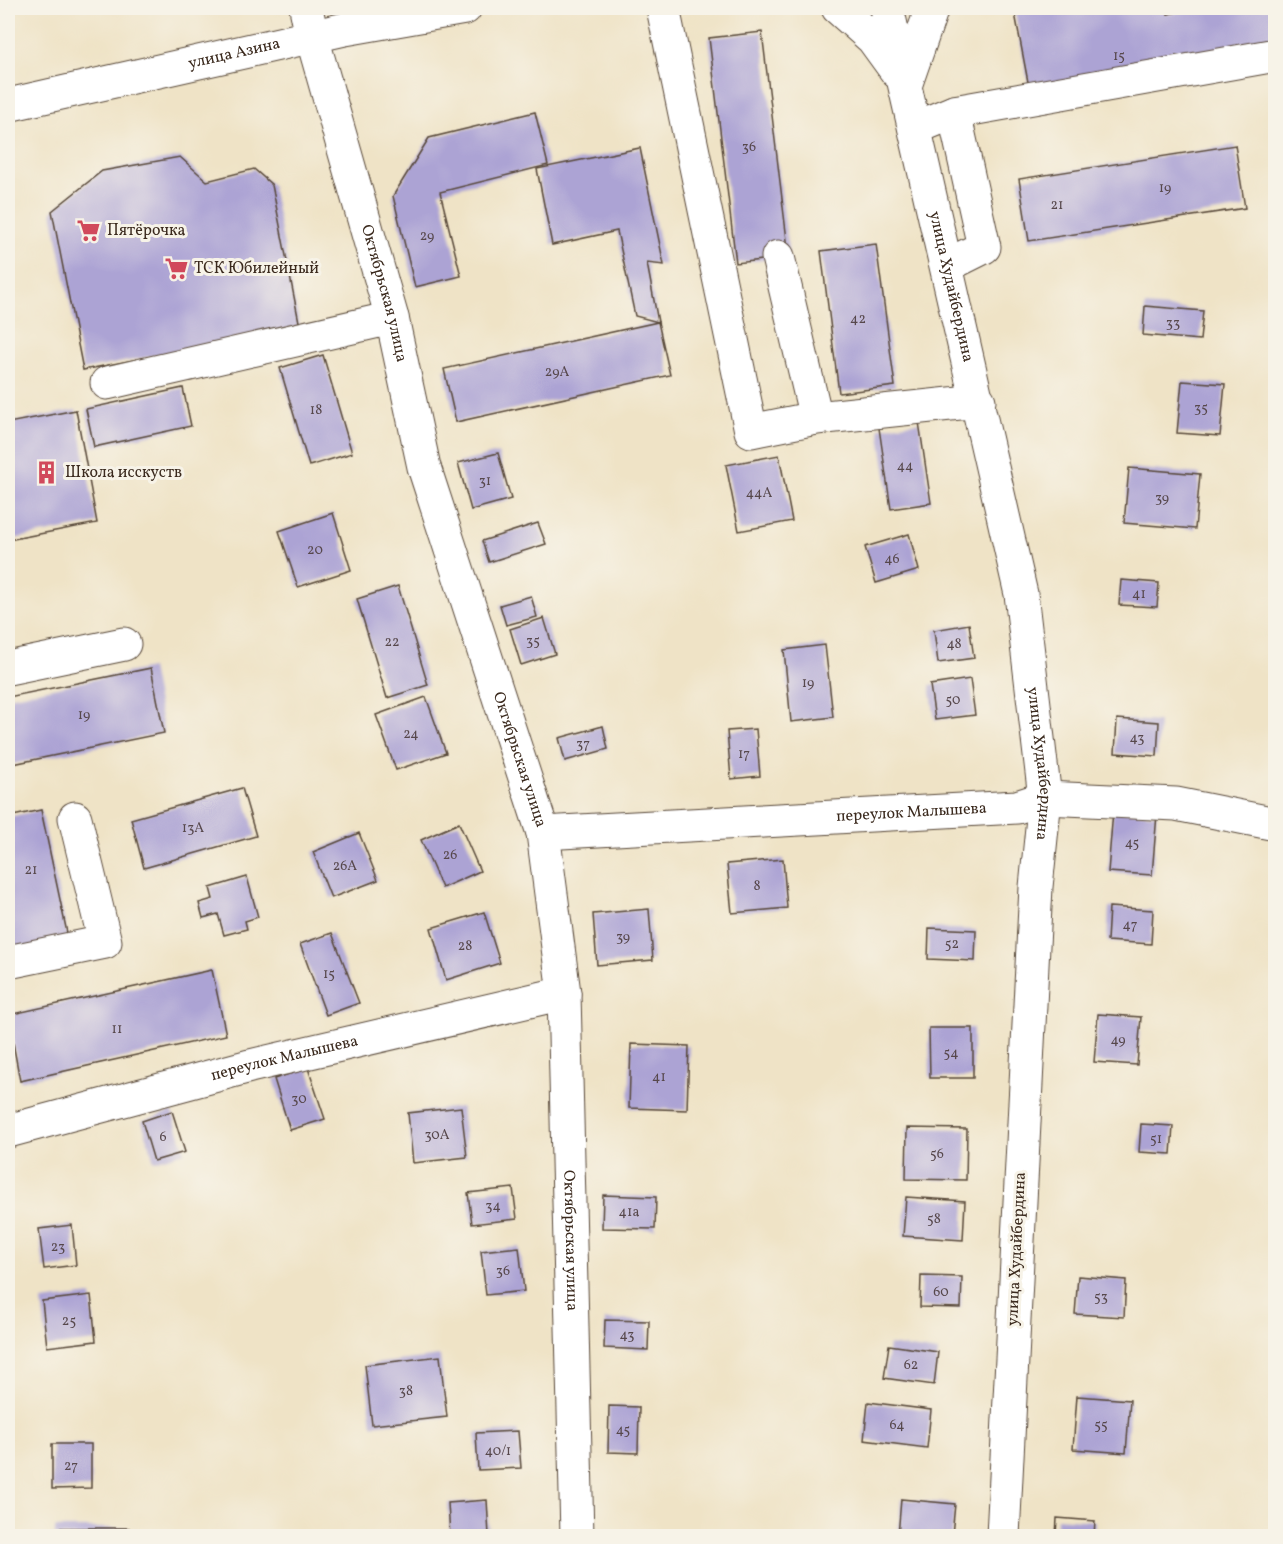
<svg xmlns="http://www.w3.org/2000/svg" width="1283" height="1544" font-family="Vollkorn,serif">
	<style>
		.building { fill: #aca3d4 }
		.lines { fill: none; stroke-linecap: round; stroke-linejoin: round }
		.minor-casing { stroke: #564637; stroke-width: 35 }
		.minor { stroke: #fff; stroke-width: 33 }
		.labels { text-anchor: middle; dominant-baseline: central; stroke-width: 6; stroke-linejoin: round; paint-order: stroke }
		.number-label { font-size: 14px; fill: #57484c }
		.street-label { font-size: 16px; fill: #3b2a1e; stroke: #f7f3e8 }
		.poi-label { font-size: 16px; fill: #3b2a1e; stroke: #f7f3e8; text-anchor: start }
	</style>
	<rect width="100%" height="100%" fill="#f7f3e8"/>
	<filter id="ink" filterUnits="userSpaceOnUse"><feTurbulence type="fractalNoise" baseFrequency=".0167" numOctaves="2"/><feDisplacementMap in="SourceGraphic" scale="12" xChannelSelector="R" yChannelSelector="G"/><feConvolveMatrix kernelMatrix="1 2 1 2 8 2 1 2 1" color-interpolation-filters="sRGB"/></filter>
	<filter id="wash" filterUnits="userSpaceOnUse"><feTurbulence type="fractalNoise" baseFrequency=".008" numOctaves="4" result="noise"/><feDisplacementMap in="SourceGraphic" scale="24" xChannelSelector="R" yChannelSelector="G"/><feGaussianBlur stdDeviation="1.35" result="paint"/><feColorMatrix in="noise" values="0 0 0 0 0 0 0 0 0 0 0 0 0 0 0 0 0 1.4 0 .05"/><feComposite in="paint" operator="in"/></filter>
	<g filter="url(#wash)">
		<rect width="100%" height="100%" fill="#efe3c6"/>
		<g id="blocks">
			<g class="building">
				<polygon points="1014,8 1167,8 1168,14 1195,8 1276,8 1276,51 1271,52 1268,40 1215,50 1031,98"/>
				<polygon points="762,32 789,257 736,263 709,38"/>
				<polygon points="535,112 548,165 440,192 461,276 415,287 393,196 429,138"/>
				<polygon points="1235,145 1245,208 1029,241 1019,179"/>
				<polygon points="640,148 664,265 647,263 658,322 635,316 617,231 552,245 537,169"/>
				<polygon points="180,157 207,181 254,169 272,185 300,327 83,370 52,211 102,171"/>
				<polygon points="876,244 895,386 839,393 821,251"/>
				<polygon points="1145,306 1203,311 1200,340 1143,335"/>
				<polygon points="658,322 670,375 456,422 444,369"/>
				<polygon points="323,355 352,453 309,466 280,368"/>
				<polygon points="1182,381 1225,384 1220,436 1177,433"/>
				<polygon points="183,388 191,426 94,447 86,409"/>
				<polygon points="76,410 97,523 8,540 8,423"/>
				<polygon points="919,422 931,503 891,509 879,428"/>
				<polygon points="498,453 511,499 471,510 458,463"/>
				<polygon points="779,455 792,521 739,531 726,465"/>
				<polygon points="1129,468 1200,474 1195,529 1124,523"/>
				<polygon points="333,513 351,570 298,587 279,531"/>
				<polygon points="538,523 546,544 489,562 482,541"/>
				<polygon points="909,534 919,570 876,583 865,547"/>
				<polygon points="1121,580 1159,583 1157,607 1119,605"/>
				<polygon points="398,586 428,685 387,698 357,599"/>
				<polygon points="531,596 537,617 506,625 500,605"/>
				<polygon points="544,618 555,654 521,665 510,629"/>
				<polygon points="969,624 974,658 938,663 934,630"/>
				<polygon points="825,645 833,717 791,722 784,650"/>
				<polygon points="151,668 164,733 8,765 8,697"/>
				<polygon points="970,679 975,715 935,720 930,685"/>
				<polygon points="426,697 446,753 396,770 376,715"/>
				<polygon points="1117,719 1159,722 1157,756 1115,753"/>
				<polygon points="603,726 608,749 565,761 559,738"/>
				<polygon points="756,729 760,776 731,779 727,731"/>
				<polygon points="242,788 256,836 144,868 131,819"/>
				<polygon points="41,810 70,947 15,959 8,923 8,817"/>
				<polygon points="1113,811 1157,814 1152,875 1108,872"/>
				<polygon points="459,823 480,871 442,888 421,840"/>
				<polygon points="359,833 378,880 331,898 313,852"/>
				<polygon points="783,859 787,908 732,913 727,864"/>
				<polygon points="247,877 258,917 245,921 247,929 224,935 218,914 203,918 199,903 213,899 210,888"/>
				<polygon points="1109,907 1153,910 1151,944 1107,941"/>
				<polygon points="649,909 653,960 597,965 593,914"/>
				<polygon points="484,912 500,963 446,980 431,928"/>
				<polygon points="929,928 976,930 975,961 928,959"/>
				<polygon points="332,933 359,1003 326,1015 300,944"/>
				<polygon points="212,970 226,1035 20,1081 8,1015"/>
				<polygon points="1098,1014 1141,1017 1137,1065 1094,1062"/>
				<polygon points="929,1028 973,1028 973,1078 930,1078"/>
				<polygon points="631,1044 689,1046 687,1110 629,1108"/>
				<polygon points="308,1068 325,1119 290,1130 274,1079"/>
				<polygon points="461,1107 467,1157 413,1163 408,1113"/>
				<polygon points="172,1111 185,1152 154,1161 142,1121"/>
				<polygon points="1141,1124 1173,1126 1171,1154 1139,1152"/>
				<polygon points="907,1128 967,1129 966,1180 906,1179"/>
				<polygon points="513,1188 517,1219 472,1224 468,1193"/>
				<polygon points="603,1195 656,1197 655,1229 602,1228"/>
				<polygon points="906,1197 965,1201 963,1240 903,1236"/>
				<polygon points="72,1225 76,1265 44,1269 39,1229"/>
				<polygon points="519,1247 524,1291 486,1295 481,1251"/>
				<polygon points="921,1276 962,1277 961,1308 920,1307"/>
				<polygon points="1078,1276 1126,1280 1124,1317 1075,1314"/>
				<polygon points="91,1295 96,1341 47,1347 42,1301"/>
				<polygon points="605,1320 649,1321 648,1350 604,1348"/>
				<polygon points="889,1345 938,1352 934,1385 884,1378"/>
				<polygon points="440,1356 447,1417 372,1425 365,1365"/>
				<polygon points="1077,1396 1130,1400 1126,1453 1073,1449"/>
				<polygon points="868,1402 931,1410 927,1448 864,1440"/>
				<polygon points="609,1406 639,1407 638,1453 608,1452"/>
				<polygon points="518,1431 521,1468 478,1470 476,1433"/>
				<polygon points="52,1444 91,1444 91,1488 52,1489"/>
				<polygon points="901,1499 955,1504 952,1535 898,1536"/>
				<polygon points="487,1500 489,1536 450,1536 448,1503"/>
				<polygon points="1057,1518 1095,1521 1094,1536 1056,1536"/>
				<rect x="55" y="1528" width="74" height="8"/>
			</g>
		</g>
	</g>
	<g filter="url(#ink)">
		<use href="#blocks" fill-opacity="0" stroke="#564637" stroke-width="1.5"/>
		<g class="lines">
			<defs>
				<g id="minor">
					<path id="s1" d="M306,8L312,37L392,318L424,467L543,833L564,993L577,1536"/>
					<polyline points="663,8 751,431 816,418 979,401"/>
					<polyline points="838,8 873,39 897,72"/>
					<path id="s2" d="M887,8L1021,594L1045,798L1036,887L1003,1536"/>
					<polyline points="906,83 932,8"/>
					<path id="s3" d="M8,105L345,29L465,8"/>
					<polyline points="915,128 954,112 1276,55"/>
					<polyline points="778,257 816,418"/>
					<polyline points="948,265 984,247 954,112"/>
					<polyline points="107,383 392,318"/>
					<polyline points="8,668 124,644"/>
					<path id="s4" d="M543,833L1017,807L1045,798L1176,804L1276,824"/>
					<polyline points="8,962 105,942 75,818"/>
					<path id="s5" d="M8,1131L250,1066L564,993"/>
				</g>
			</defs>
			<use href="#minor" class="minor-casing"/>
			<use href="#minor" class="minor"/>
		</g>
	</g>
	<defs>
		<symbol id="supermarket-bare" viewBox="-9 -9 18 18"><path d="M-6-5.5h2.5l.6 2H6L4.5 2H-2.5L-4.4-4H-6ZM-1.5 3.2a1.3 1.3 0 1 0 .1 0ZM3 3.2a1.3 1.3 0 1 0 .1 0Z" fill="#d1495b" stroke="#f7f3e8" stroke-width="2.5" paint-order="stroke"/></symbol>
		<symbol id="building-bare" viewBox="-9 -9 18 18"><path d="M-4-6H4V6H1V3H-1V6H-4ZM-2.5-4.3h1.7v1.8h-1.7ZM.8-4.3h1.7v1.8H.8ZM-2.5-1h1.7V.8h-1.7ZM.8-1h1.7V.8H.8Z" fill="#d1495b" stroke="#f7f3e8" stroke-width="2.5" paint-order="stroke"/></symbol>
	</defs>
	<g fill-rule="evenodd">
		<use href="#supermarket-bare" x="72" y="214" width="33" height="33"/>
		<use href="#supermarket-bare" x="160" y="252" width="33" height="33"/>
		<use href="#building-bare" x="30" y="456" width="33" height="33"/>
	</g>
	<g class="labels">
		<g class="number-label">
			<text x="1119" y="56">15</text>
			<text x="749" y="147">36</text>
			<text x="1165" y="188">19</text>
			<text x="1057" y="205">21</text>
			<text x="427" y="236">29</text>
			<text x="858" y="319">42</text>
			<text x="1173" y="323">33</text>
			<text x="557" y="372">29А</text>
			<text x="1201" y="408">35</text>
			<text x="316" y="410">18</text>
			<text x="905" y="466">44</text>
			<text x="485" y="481">31</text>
			<text x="759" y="493">44А</text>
			<text x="1162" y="498">39</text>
			<text x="315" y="550">20</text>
			<text x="892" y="559">46</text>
			<text x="1139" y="594">41</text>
			<text x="533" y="641">35</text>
			<text x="392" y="642">22</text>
			<text x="954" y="644">48</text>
			<text x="808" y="683">19</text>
			<text x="953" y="700">50</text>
			<text x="84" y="715">19</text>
			<text x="411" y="734">24</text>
			<text x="1137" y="738">43</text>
			<text x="583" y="744">37</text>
			<text x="744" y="754">17</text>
			<text x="193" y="828">13А</text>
			<text x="1132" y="843">45</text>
			<text x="450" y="855">26</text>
			<text x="345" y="866">26А</text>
			<text x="31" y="870">21</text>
			<text x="757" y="886">8</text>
			<text x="1130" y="925">47</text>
			<text x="623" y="937">39</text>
			<text x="952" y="944">52</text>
			<text x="465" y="946">28</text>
			<text x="329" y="974">15</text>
			<text x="117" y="1029">11</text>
			<text x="1118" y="1040">49</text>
			<text x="951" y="1053">54</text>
			<text x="659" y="1077">41</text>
			<text x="299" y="1099">30</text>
			<text x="437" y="1135">30А</text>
			<text x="163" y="1137">6</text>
			<text x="1156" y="1139">51</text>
			<text x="937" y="1154">56</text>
			<text x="493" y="1206">34</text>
			<text x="629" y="1212">41а</text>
			<text x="934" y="1219">58</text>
			<text x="58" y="1247">23</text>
			<text x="503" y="1271">36</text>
			<text x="941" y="1292">60</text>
			<text x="1101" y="1297">53</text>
			<text x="69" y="1321">25</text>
			<text x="627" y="1335">43</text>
			<text x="911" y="1365">62</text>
			<text x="406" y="1391">38</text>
			<text x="897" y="1425">64</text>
			<text x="1101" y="1425">55</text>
			<text x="623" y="1430">45</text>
			<text x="498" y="1451">40/1</text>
			<text x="71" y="1466">27</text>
		</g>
		<g class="street-label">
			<text stroke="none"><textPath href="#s3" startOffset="232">улица Азина</textPath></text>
			<text stroke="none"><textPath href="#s2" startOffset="286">улица Худайбердина</textPath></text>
			<text stroke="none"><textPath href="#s1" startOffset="296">Октябрьская улица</textPath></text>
			<text stroke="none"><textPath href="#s1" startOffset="782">Октябрьская улица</textPath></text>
			<text stroke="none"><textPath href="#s2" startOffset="772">улица Худайбердина</textPath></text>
			<text stroke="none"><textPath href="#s4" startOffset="369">переулок Малышева</textPath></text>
			<text stroke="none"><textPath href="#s5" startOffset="286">переулок Малышева</textPath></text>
			<text stroke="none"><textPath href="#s1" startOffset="1268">Октябрьская улица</textPath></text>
			<text transform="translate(1017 1249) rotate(-87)">улица Худайбердина</text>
		</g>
		<g class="poi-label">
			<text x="107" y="231">Пятёрочка</text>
			<text x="194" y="269">ТСК Юбилейный</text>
			<text x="65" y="473">Школа исскуств</text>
		</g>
	</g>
	<rect width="1283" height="1544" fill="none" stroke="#f7f3e8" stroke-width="30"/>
</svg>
